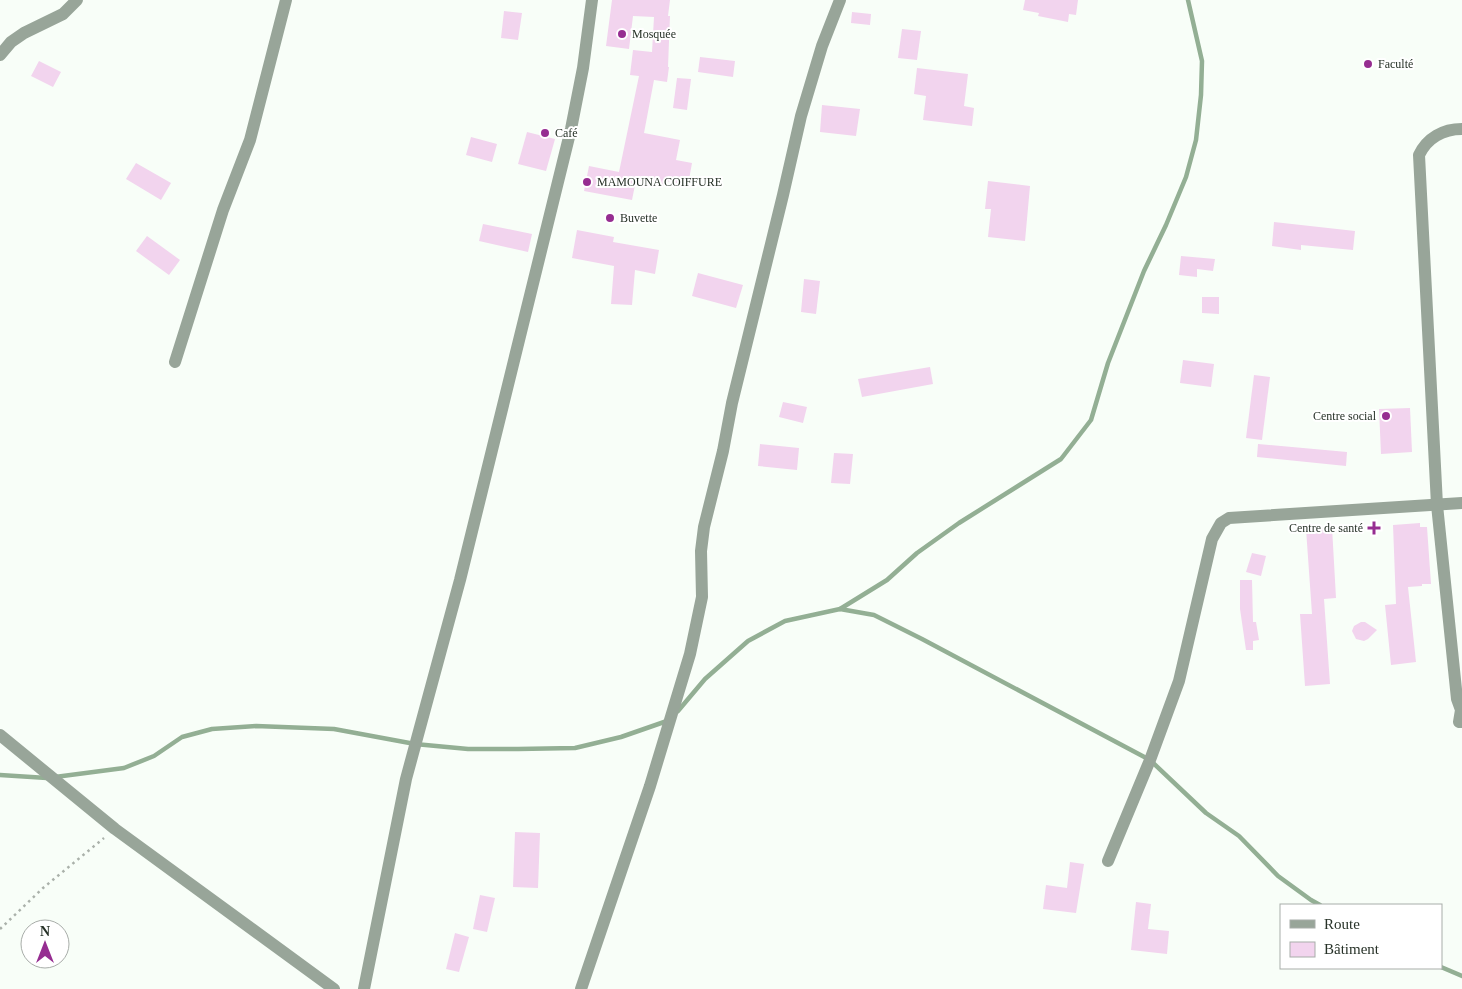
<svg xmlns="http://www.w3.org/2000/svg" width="1462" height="989" font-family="'Times New Roman',serif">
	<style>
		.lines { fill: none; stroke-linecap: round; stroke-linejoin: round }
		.stream { stroke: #93af94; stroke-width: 4.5 }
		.building { fill: #f2d4ee }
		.path { stroke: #aab1aa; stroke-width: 2.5; stroke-dasharray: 2.5 4; stroke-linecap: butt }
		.minor { stroke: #98a599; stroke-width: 12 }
		.tertiary { stroke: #98a599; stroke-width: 12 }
		.poi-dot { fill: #962d91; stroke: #fff; stroke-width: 2 }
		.labels { text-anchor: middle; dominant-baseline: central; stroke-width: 4; stroke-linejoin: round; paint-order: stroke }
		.poi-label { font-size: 12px; fill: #263127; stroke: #fff; text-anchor: start }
	</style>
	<rect width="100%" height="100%" fill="#f8fef8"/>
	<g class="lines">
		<g class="stream">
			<polyline points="840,609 887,580 917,553 959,523 1061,459 1091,420 1108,363 1144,271 1166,225 1186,177 1196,140 1201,95 1202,61 1188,0"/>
			<polyline points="678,711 705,679 748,641 785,621 840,609 874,615 922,639 1150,760 1206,813 1239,836 1278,876 1311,900 1320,905"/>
			<polyline points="0,775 47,778"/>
			<polyline points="55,777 124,768 154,756 182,737 212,729 256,726 334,729 415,744 468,749 518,749 575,748 621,737 667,721"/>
			<polyline points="1441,967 1462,976"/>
		</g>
	</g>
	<g class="building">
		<polygon points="612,0 670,0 668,16 670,16 668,67 669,67 667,82 654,80 644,133 680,140 676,160 692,163 688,185 666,181 665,186 636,180 632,200 584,191 589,166 619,172 639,76 630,75 633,50 652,52 654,17 633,16 629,49 606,46"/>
		<polygon points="1025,0 1078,0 1076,15 1069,14 1068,22 1038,16 1039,13 1023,10"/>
		<polygon points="504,11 522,13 518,40 501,38"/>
		<polygon points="852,12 871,14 870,25 851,23"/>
		<polygon points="902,29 921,31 917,60 898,58"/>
		<polygon points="700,57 735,61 733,77 698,72"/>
		<polygon points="39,61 61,72 53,87 31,76"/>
		<polygon points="917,68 968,74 964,106 974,108 972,126 923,120 926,96 914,94"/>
		<polygon points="677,78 691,79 687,110 673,108"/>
		<polygon points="822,105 860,109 856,136 820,132"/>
		<polygon points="527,132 555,139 546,171 518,164"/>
		<polygon points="471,137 497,144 492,162 466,155"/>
		<polygon points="136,163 171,183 161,200 126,179"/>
		<polygon points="988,181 1030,186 1025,241 988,237 991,209 985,209"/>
		<polygon points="1274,222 1355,231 1353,250 1301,245 1301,250 1272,246"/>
		<polygon points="483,224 532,234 528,252 479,241"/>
		<polygon points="577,230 614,237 613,242 659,250 655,274 635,270 632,305 611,304 614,266 572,258"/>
		<polygon points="147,236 180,260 169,275 136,251"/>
		<polygon points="1181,256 1215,259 1213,271 1197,269 1197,277 1179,275"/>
		<polygon points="698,273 743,285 736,308 692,296"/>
		<polygon points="804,279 820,281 816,314 801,312"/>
		<polygon points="1202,297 1219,297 1219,314 1202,313"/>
		<polygon points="1183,360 1214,364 1211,387 1180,383"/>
		<polygon points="930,367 933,384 862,397 858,379"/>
		<polygon points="1254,375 1270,377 1262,440 1246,438"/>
		<polygon points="783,402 807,407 803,423 779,417"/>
		<polygon points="1410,408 1412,452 1381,454 1379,409"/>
		<polygon points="760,444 799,448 797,470 758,466"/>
		<polygon points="1258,444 1347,452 1346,466 1257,457"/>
		<polygon points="834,453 853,454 850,484 831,483"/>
		<polygon points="1420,523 1420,527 1427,527 1431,584 1422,584 1422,586 1408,587 1416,662 1391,665 1385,605 1396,604 1393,525"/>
		<polygon points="1332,527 1336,598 1324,599 1330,684 1305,686 1300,614 1312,614 1306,529"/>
		<polygon points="1252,553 1266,556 1261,576 1246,572"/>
		<polygon points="1240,580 1252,580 1253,622 1256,622 1259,640 1253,641 1253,650 1246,650 1240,609"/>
		<polygon points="1361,622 1365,622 1377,630 1368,639 1364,641 1356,639 1352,631 1354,626"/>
		<polygon points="515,832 540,833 538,888 513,887"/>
		<polygon points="1070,862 1084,864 1076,913 1043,909 1046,885 1067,888"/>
		<polygon points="480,895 495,898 487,932 473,929"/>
		<polygon points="1136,902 1151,904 1148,929 1169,931 1167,954 1131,950"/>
		<polygon points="455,933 469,937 459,972 446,969"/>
	</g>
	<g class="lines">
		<polyline class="path" points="0,929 43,888 104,838"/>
		<g class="minor">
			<polyline points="0,55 11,42 24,33 63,14 77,0"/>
			<path d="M1462,129C1443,129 1427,138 1419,155L1437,505L1457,699L1461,710L1459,722H1462"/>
			<polyline points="175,362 223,210 250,140 286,0"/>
			<polyline points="1108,861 1150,760 1179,681 1212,539 1221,523 1229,518 1462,503"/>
			<polyline points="364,989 406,779 460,580 571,129 583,68 592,0"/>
			<polyline points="581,989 650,786 690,654 702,597 701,551 704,527 723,451 732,403 783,195 801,116 822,46 840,0"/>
		</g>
		<polyline class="tertiary" points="0,735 115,829 334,989"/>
	</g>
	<g class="poi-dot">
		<circle cx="622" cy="34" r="5"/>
		<circle cx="1368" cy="64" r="5"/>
		<circle cx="545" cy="133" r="5"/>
		<circle cx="587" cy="182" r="5"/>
		<circle cx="610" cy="218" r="5"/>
		<circle cx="1386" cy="416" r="5"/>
		<path d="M1371.5 520.5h5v5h5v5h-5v5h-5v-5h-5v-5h5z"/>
	</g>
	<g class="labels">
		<g class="poi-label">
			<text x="632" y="34">Mosquée</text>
			<text x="1378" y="64">Faculté</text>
			<text x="555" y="133">Café</text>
			<text x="597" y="182">MAMOUNA COIFFURE</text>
			<text x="620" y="218">Buvette</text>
			<text x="1376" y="416" text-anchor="end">Centre social</text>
			<text x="1363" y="528" text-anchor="end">Centre de santé</text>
		</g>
	</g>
	<rect x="1280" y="904" width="162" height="65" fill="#ffffff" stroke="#a8ada9"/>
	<rect x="1290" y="920" width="25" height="8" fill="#98a599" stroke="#a8ada9"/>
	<text x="1324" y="929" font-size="15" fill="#263127">Route</text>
	<rect x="1290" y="942" width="25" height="15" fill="#f2d4ee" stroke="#a8ada9"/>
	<text x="1324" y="954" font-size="15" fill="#263127">Bâtiment</text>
	<g transform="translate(45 944)"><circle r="24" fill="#ffffff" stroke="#a8ada9"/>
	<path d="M0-4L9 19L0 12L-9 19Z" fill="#962d91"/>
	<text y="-8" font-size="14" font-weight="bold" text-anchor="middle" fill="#263127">N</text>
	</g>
</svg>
